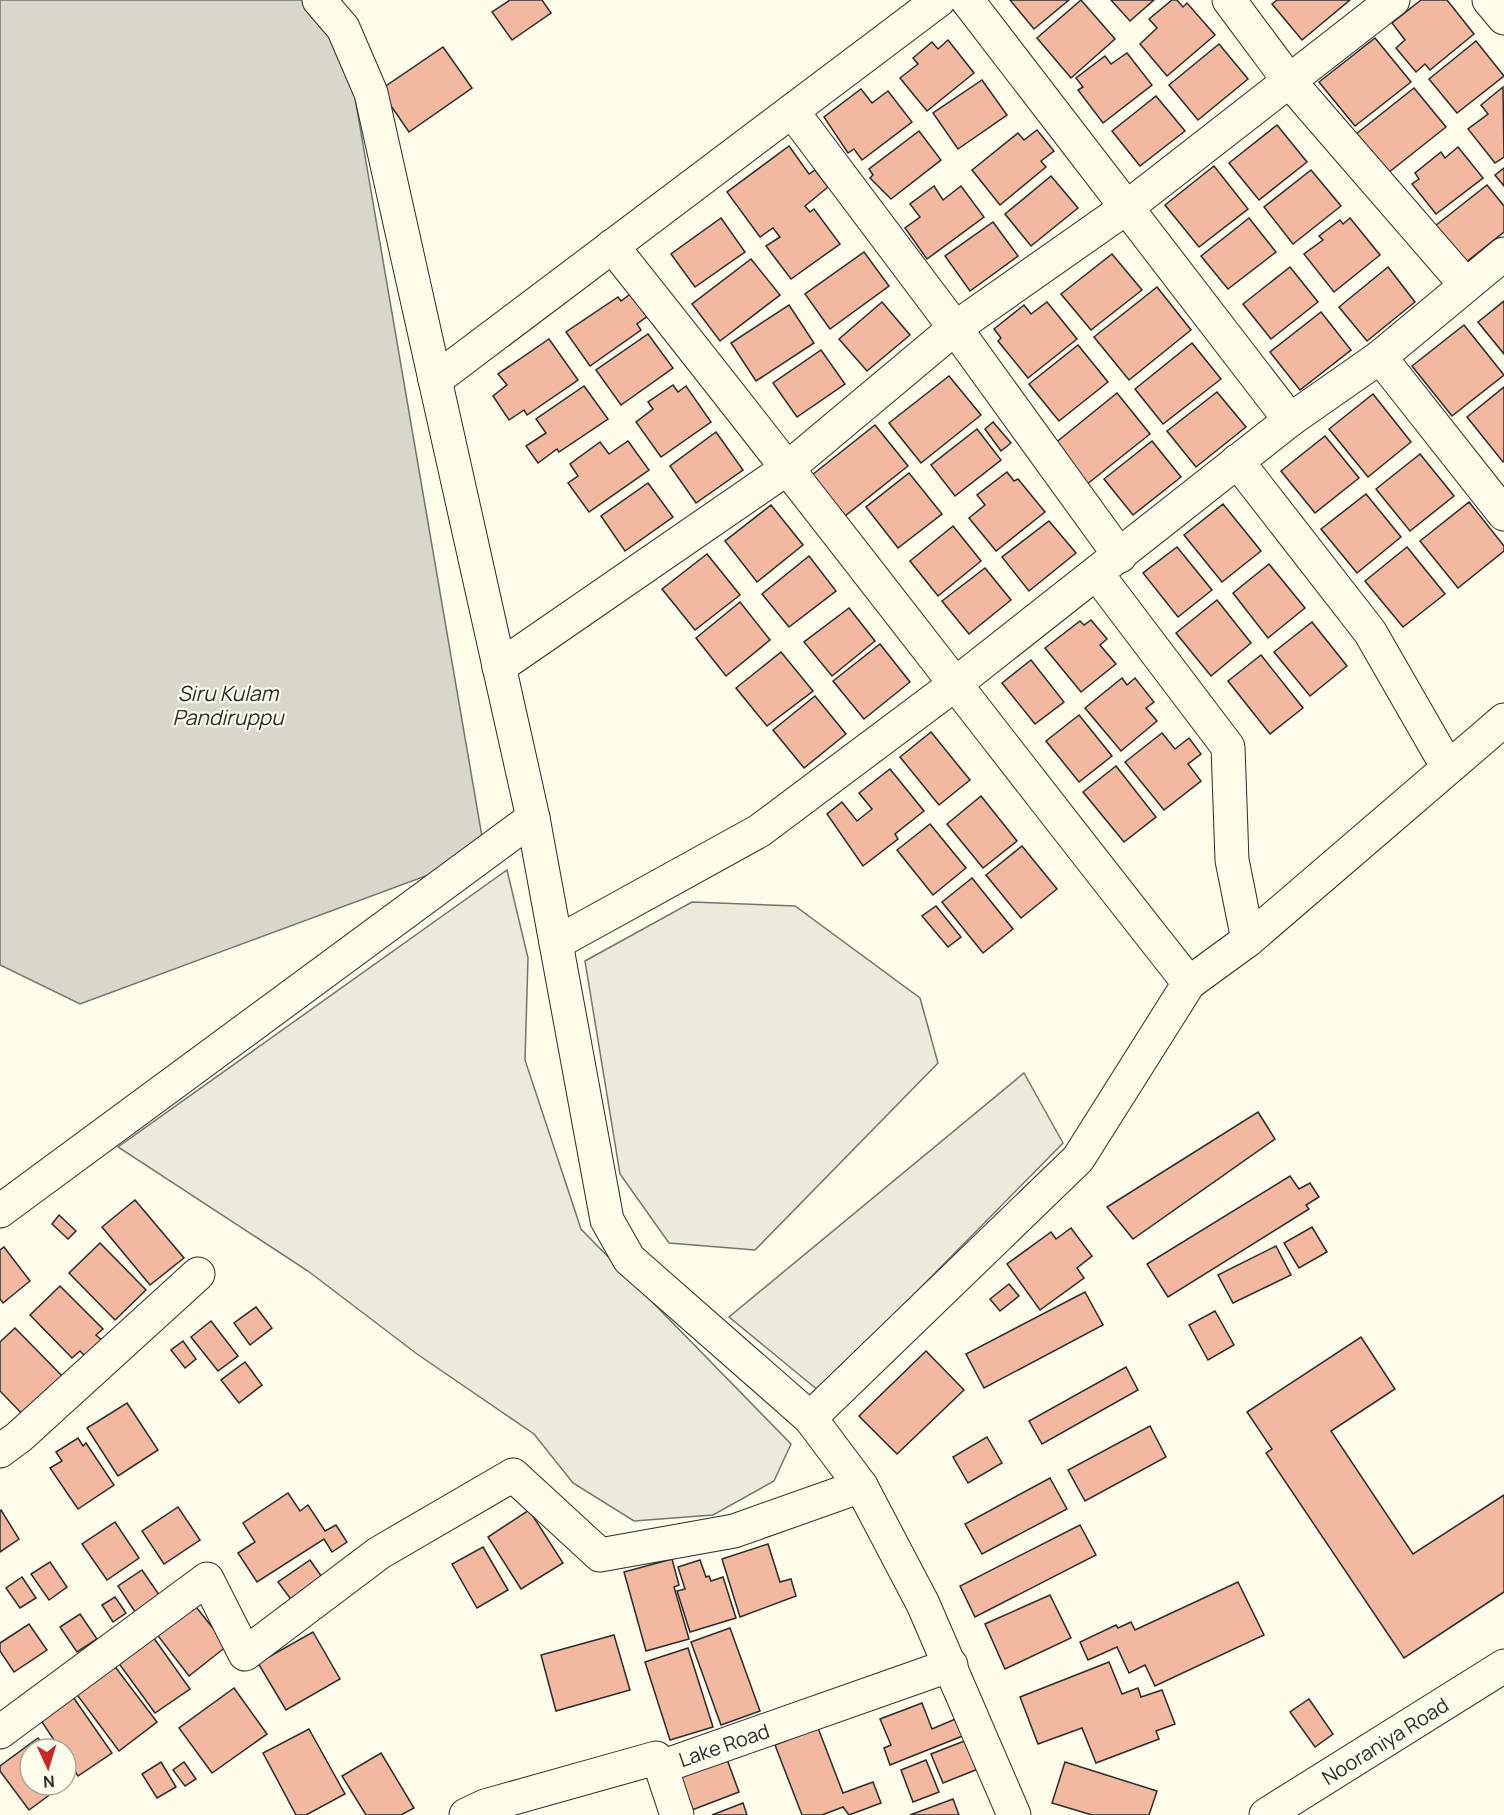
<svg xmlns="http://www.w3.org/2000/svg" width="1504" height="1815" font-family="Manrope,sans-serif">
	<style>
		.green { fill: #ecebdb; stroke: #74746e; stroke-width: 1.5 }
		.water { fill: #d8d7c9; stroke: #74746e; stroke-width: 1.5 }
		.building { fill: #f2b8a0; stroke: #2b2b2b; stroke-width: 1.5 }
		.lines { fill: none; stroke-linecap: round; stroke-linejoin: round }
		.minor-casing { stroke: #2b2b2b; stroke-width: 35 }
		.minor { stroke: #fdfbea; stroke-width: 33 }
		.labels { text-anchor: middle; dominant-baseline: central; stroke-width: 4.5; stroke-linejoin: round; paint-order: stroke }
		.street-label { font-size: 20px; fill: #2b2b2b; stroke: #fdfbea }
		.water-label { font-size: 21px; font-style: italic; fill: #2b2b2b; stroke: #fdfbea }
	</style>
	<rect width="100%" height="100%" fill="#fdfbea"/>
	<g class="green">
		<polygon points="507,870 528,958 525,1060 581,1229 791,1444 774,1481 713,1515 634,1521 573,1483 534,1434 417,1354 308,1271 118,1147"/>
		<polygon points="692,902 795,906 920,998 938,1063 755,1250 669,1243 620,1174 585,961"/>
		<polygon points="1024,1073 1063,1143 819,1391 729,1317"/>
	</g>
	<polygon class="water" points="0,0 319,0 343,28 485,854 80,1004 0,965"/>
	<g class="building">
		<polygon points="510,0 542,0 551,13 512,40 492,12"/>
		<polygon points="1010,0 1069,0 1034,29"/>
		<polygon points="1081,0 1115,39 1071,78 1037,38"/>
		<polygon points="1111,0 1154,0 1130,21"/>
		<polygon points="1172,0 1177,0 1183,7 1187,3 1215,35 1167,76 1140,44 1157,28 1149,19"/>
		<polygon points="1277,0 1350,0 1302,40 1272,4"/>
		<polygon points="1421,0 1447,0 1474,34 1430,70 1425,64 1416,72 1396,48 1405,40 1392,23"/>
		<polygon points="1375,38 1411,82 1355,126 1319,82"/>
		<polygon points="948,40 974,73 927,111 900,78 918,64 913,58 932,42 938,49"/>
		<polygon points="1476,41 1504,76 1457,113 1429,79"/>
		<polygon points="1219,44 1248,79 1198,120 1169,85"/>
		<polygon points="443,47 472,88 409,132 380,90"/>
		<polygon points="1127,53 1152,85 1103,123 1078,90 1083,87 1076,78 1105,56 1111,64"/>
		<polygon points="982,80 1007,115 958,149 933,113"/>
		<polygon points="1503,87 1504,157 1495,163 1468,129 1488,114 1481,105"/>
		<polygon points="1414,88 1446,127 1388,173 1356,134"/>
		<polygon points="861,89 872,103 888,91 912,122 862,160 854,149 848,153 824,117"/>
		<polygon points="1156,96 1185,131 1140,166 1112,131"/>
		<polygon points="1277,125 1307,162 1259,200 1229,163"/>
		<polygon points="1037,130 1054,151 1041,161 1046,167 1000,205 972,170 1018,133 1024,140"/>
		<polygon points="919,131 941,160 891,199 870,178 873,175 869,169"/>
		<polygon points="789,146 809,174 815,170 828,187 805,206 810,212 814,209 840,244 791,279 766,246 780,237 773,228 760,237 727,192"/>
		<polygon points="1458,147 1483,178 1436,214 1412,184 1419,179 1415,173 1441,152 1445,158"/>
		<polygon points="1214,166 1248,209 1199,247 1165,205"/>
		<polygon points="1504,168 1504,186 1495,175"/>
		<polygon points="1311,170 1341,206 1293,244 1264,207"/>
		<polygon points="1051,176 1078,208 1031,246 1005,214"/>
		<polygon points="1487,185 1504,206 1504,232 1465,263 1435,226"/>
		<polygon points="934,186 943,200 961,186 984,217 927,259 905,228 920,217 910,204"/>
		<polygon points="721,218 745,252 695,287 671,254"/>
		<polygon points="1249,218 1276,252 1228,289 1201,256"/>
		<polygon points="1350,218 1380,255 1334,292 1304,254 1323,240 1319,236 1340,220 1343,224"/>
		<polygon points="993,222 1018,256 970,291 945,256"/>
		<polygon points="864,252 889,286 830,329 805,294"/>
		<polygon points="1112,254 1142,290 1091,330 1061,294"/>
		<polygon points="751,259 780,295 720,341 692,304"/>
		<polygon points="1290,267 1318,302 1271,339 1243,304"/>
		<polygon points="1388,267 1415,302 1367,341 1339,307"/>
		<polygon points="1157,287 1191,330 1129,380 1094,337"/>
		<polygon points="633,292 649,315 637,324 641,330 590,366 566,332 618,297 621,301"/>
		<polygon points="1504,301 1504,354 1478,322"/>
		<polygon points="882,302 910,335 867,371 839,339"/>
		<polygon points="1047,302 1077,339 1028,378 998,341 1001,338 994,329 1024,305 1031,314"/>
		<polygon points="789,305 814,343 756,381 731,343"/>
		<polygon points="1321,312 1351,350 1300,390 1270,352"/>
		<polygon points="1464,325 1504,375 1452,416 1412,366"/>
		<polygon points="648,334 673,368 621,405 596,370"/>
		<polygon points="549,339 578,380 527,415 524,410 509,420 493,396 507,385 498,374"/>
		<polygon points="1192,343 1221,379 1163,424 1135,389"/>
		<polygon points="1078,345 1108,382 1059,421 1029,384"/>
		<polygon points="821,350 845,384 797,417 773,383"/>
		<polygon points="949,376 981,415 921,463 889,423"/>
		<polygon points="673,385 678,392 686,386 711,422 661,457 636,422 653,409 648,402"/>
		<polygon points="584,386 608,419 559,452 557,449 538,463 526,446 546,433 536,419"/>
		<polygon points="1504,387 1504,461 1503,462 1467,417"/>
		<polygon points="1217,392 1246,427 1196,467 1167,431"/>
		<polygon points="1117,393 1150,434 1086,485 1054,444"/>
		<polygon points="1373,394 1411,442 1368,477 1329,429"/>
		<polygon points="993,422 1011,443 1001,451 985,429"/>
		<polygon points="875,425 908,466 845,516 812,475"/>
		<polygon points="977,429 1001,460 955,496 931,465"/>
		<polygon points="716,432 743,470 696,503 670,466"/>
		<polygon points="1325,436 1359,478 1315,513 1281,471"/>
		<polygon points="628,441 649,470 589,512 568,483 578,476 570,464 600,442 609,454"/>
		<polygon points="1152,441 1181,477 1133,515 1104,479"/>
		<polygon points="1420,454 1454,496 1410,531 1376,489"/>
		<polygon points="1007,472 1014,481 1018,479 1045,512 996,551 969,518 985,505 977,495"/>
		<polygon points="909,473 942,514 898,548 866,507"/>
		<polygon points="648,483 673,517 625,551 601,516"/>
		<polygon points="1366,494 1401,537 1357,573 1321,529"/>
		<polygon points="1469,502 1504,546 1504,551 1458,588 1420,541"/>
		<polygon points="1223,504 1261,551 1222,582 1184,535"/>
		<polygon points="771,505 803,545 757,582 725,541"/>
		<polygon points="1049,521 1076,553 1029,591 1002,557"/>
		<polygon points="953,526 981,561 938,596 910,561"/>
		<polygon points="1177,547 1212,590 1178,617 1143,573"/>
		<polygon points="1407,547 1445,594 1403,627 1365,581"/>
		<polygon points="707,554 740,595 695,630 662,589"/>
		<polygon points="809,556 836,591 789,627 762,594"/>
		<polygon points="1269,564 1305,608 1268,638 1233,593"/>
		<polygon points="985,568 1011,600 969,634 942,601"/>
		<polygon points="1217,600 1251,643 1211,676 1176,633"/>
		<polygon points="740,602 770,640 726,676 696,638"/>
		<polygon points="849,608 875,641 832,676 804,642"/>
		<polygon points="1091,620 1107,639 1100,645 1116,664 1081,692 1045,648 1080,621 1084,625"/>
		<polygon points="1312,622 1347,666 1310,696 1274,652"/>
		<polygon points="880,644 910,682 864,719 833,681"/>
		<polygon points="781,652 813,691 767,726 736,688"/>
		<polygon points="1261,655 1303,708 1270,734 1228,681"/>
		<polygon points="1031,660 1064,702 1035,724 1002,683"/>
		<polygon points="1122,678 1127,685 1135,678 1154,702 1146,708 1157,721 1121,751 1085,708"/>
		<polygon points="815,696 846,734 804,768 773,730"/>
		<polygon points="1079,715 1112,756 1079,782 1046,741"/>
		<polygon points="931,732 970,780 939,805 900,757"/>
		<polygon points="1162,733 1175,749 1189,738 1201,754 1188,764 1201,781 1164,810 1125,762"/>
		<polygon points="1116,766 1156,817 1124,842 1083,792"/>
		<polygon points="890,769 924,811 895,834 898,839 863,866 827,814 842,802 857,821 872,809 859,793"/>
		<polygon points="981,796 1017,841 983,868 947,824"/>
		<polygon points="930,824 966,868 933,895 897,850"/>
		<polygon points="1022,846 1057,889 1021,918 986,875"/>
		<polygon points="972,878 1013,929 983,953 942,902"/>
		<polygon points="936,906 961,937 948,947 922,916"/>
		<polygon points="1258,1112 1275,1139 1133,1239 1107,1207"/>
		<polygon points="1290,1176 1299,1189 1310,1183 1319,1197 1306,1205 1309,1209 1168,1297 1147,1264"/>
		<polygon points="135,1200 184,1258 150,1285 102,1227"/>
		<polygon points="59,1215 76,1231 68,1239 52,1224"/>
		<polygon points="1312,1227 1327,1252 1299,1268 1284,1243"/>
		<polygon points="1071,1228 1092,1256 1077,1268 1084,1278 1040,1310 1007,1264 1051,1232 1056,1239"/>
		<polygon points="100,1243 146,1290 115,1320 69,1273"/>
		<polygon points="1276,1246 1291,1275 1233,1303 1218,1275"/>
		<polygon points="4,1247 30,1281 3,1303 0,1299 0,1250"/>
		<polygon points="1009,1284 1019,1296 1000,1311 990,1299"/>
		<polygon points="60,1286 103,1329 96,1335 105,1343 88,1359 80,1351 72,1358 30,1315"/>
		<polygon points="1085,1292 1103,1325 984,1388 966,1354"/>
		<polygon points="256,1307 272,1328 250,1345 234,1323"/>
		<polygon points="1215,1311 1234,1345 1208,1360 1189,1325"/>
		<polygon points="211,1321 238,1356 218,1371 191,1337"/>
		<polygon points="15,1328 66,1380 26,1418 0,1391 0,1342"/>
		<polygon points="1361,1337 1395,1389 1331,1431 1413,1554 1504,1495 1504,1592 1404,1658 1266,1453 1272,1449 1247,1412"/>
		<polygon points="183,1341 196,1359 185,1368 171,1350"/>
		<polygon points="926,1351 964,1390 897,1454 859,1416"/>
		<polygon points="245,1362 262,1385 239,1403 221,1380"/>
		<polygon points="1126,1367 1138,1390 1042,1444 1029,1421"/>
		<polygon points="127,1403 158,1450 118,1476 87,1428"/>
		<polygon points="1150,1426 1166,1457 1085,1501 1068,1470"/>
		<polygon points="987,1437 1002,1463 968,1483 953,1457"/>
		<polygon points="78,1438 83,1446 86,1443 114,1485 78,1509 50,1468 62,1461 56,1452"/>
		<polygon points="1050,1478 1067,1509 982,1554 965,1524"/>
		<polygon points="288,1493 300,1511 308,1505 325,1531 336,1525 347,1542 332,1552 324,1539 257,1582 238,1553 255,1542 243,1523"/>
		<polygon points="178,1507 200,1540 164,1564 142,1531"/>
		<polygon points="1,1510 19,1539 0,1552 0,1511"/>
		<polygon points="529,1510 563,1563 521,1589 488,1537"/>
		<polygon points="115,1522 139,1558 107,1580 82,1544"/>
		<polygon points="1080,1525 1096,1555 975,1617 960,1586"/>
		<polygon points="768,1544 780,1582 791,1579 796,1596 740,1617 722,1559"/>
		<polygon points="483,1547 508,1590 477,1608 452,1564"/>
		<polygon points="672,1559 679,1585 674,1587 689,1639 646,1651 624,1572"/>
		<polygon points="310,1560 324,1580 293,1602 278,1582"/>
		<polygon points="700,1560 706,1577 709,1576 711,1581 723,1577 736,1618 690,1632 677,1591 685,1589 678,1567"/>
		<polygon points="50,1562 67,1587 49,1600 31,1574"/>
		<polygon points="142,1570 164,1602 139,1618 118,1586"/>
		<polygon points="22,1577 36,1598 20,1608 6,1588"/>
		<polygon points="1238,1582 1264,1635 1155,1686 1145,1665 1129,1673 1117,1647 1088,1660 1080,1642 1116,1625 1118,1628 1131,1622 1135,1630"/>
		<polygon points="1050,1595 1071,1638 1005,1669 985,1624"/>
		<polygon points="115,1597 126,1613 113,1622 102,1605"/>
		<polygon points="193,1603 227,1646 189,1676 155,1632"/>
		<polygon points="80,1614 97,1639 77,1652 60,1627"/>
		<polygon points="29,1624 47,1650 14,1672 0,1651 0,1643"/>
		<polygon points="730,1628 760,1711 721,1725 691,1642"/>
		<polygon points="313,1632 340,1679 286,1710 258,1663"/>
		<polygon points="151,1634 190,1689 155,1713 115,1658"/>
		<polygon points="614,1635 630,1690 556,1711 541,1655"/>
		<polygon points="688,1648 713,1727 670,1740 645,1662"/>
		<polygon points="1109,1662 1122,1694 1138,1688 1141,1697 1162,1690 1175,1724 1156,1731 1159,1739 1096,1763 1082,1728 1038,1744 1020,1697"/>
		<polygon points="113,1664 157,1722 119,1751 75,1692"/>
		<polygon points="234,1688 267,1734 212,1773 179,1728"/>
		<polygon points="71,1694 112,1753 78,1776 66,1758 66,1749 60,1749 38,1716"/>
		<polygon points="1309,1699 1333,1734 1315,1747 1290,1712"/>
		<polygon points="922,1703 932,1729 967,1714 975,1731 890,1765 884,1748 891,1745 880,1719"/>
		<polygon points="818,1728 843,1793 873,1782 881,1803 849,1815 843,1807 822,1815 802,1815 775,1745"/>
		<polygon points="309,1729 345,1794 306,1815 296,1815 263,1753"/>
		<polygon points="38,1738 47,1749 30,1749 30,1785 63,1785 29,1810 0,1771 0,1766"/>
		<polygon points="972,1738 983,1767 943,1783 931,1754"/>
		<polygon points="381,1753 414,1808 401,1815 366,1815 342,1776"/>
		<polygon points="725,1754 739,1792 692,1810 677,1772"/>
		<polygon points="926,1760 939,1792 913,1802 901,1770"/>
		<polygon points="161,1762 176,1787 157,1798 142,1774"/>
		<polygon points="184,1762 196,1779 185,1786 173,1770"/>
		<polygon points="1065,1762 1157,1791 1149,1815 1092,1815 1052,1803"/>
		<polygon points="953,1799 959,1815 910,1815"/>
		<polygon points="743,1803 747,1815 712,1815"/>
	</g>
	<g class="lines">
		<defs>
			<g id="minor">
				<polyline points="319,0 343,28 371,93 533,818"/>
				<polyline points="967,0 1290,420"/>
				<polyline points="1229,0 1290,82 1465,284"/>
				<polyline points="1489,0 1504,18"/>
				<polyline points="792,111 955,328 1120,556"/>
				<path d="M612,246C807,490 996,739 1189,983"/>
				<polyline points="1380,357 1504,514"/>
				<polyline points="435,380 939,0"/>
				<polyline points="1237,461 1370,632 1447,766"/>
				<polyline points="1097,574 1228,747 1232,860 1248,940"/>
				<polyline points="499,667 789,467 955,328 1126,208 1393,0"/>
				<polyline points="556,943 759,831 954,685 1290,420 1380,357 1504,254"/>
				<polyline points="0,1211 533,818 607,1220 629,1259 810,1418 861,1486 923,1604 1014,1815"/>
				<polyline points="810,1418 1078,1159 1189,983 1248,940 1504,720"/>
				<polyline points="0,1451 19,1437 198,1274"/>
				<polyline points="0,1732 207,1579 245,1654 379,1553 513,1475 600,1555 734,1531 861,1486"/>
				<polyline points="661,1767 677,1815"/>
				<polyline points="466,1815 485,1806 656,1758 661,1767 951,1665"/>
				<polyline points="1266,1815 1504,1666"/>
			</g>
		</defs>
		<use href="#minor" class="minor-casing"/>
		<use href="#minor" class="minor"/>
	</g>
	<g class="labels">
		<g class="street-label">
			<text transform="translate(1385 1741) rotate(-32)">Nooraniya Road</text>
			<text transform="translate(724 1745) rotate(-19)">Lake Road</text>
		</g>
		<g class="water-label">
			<text x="228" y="693">Siru Kulam<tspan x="228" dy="24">Pandiruppu</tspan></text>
		</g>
	</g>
	<g transform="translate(48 1767) rotate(176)"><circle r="28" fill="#fdfbea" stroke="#a9a89e" stroke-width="1.5"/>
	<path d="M0-4.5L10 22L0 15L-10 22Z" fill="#c62828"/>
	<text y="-9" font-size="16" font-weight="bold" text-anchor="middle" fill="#2b2b2b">N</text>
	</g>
</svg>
